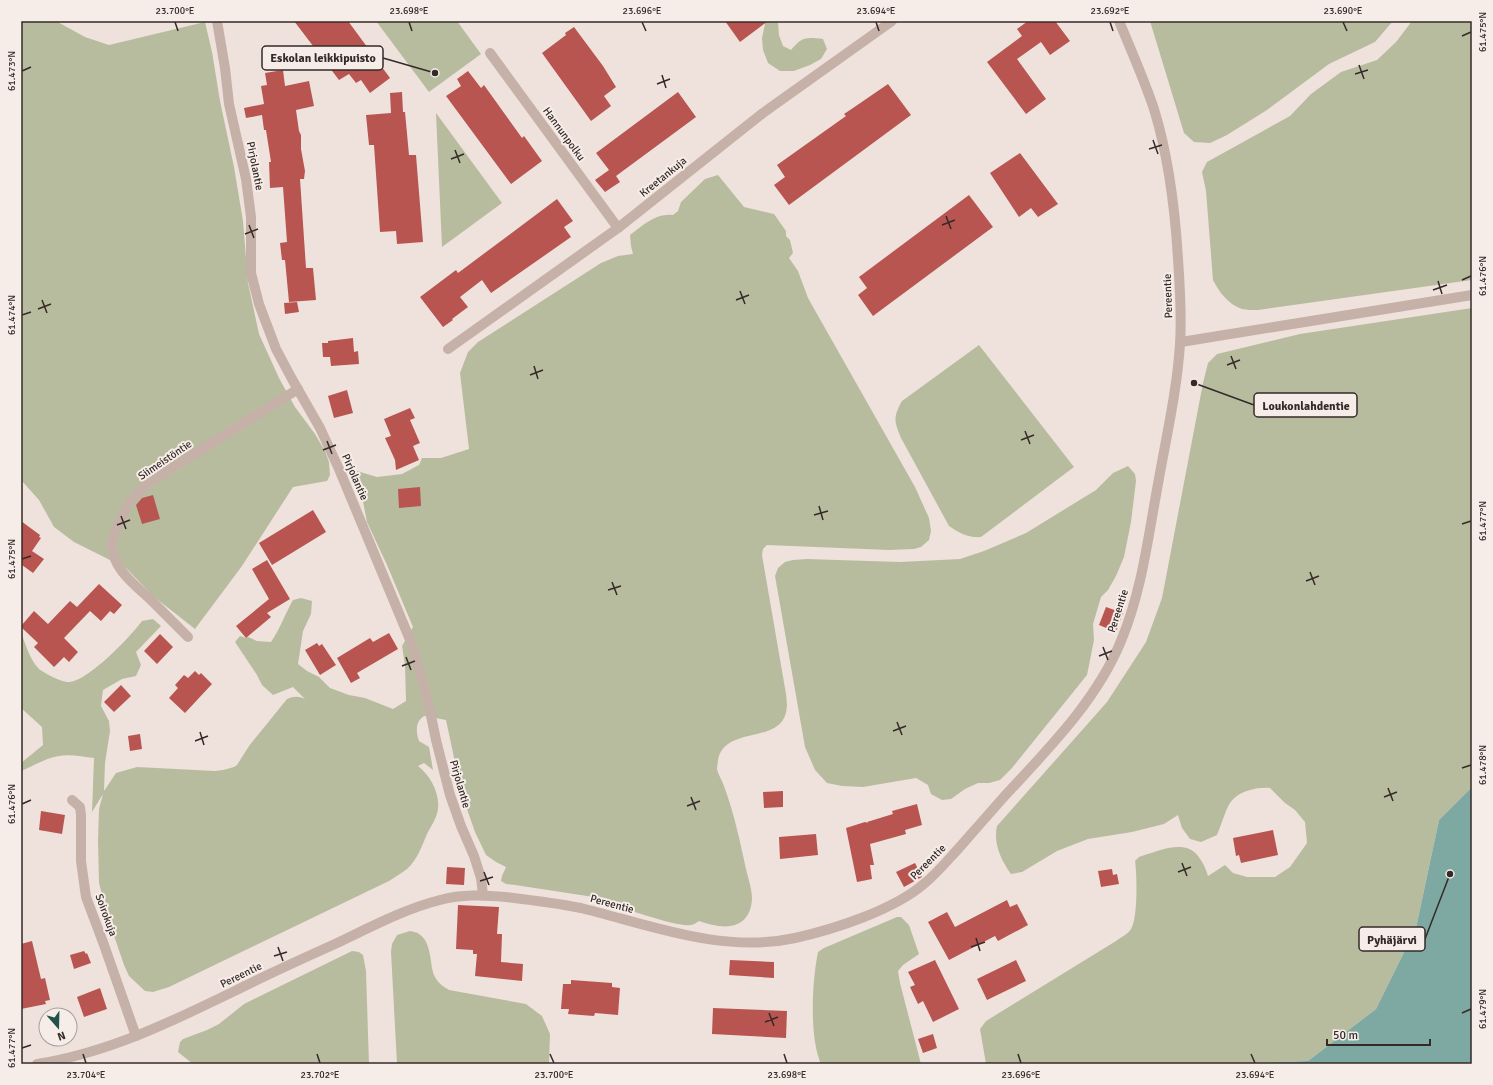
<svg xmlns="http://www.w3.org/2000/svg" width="1493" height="1085" font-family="Signika,sans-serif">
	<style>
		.green { fill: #b8bc9e }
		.water { fill: #7ea9a2 }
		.building { fill: #b85551 }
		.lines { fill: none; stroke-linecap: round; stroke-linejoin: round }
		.minor { stroke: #c6b1a9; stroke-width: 10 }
		.tertiary { stroke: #c6b1a9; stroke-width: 10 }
		.ticks { fill: none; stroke: #342a28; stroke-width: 1.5 }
		.labels { text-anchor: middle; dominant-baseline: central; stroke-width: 4; stroke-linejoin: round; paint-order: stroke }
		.street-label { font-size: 11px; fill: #342a28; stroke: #f7ede8 }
		.leader { fill: none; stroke: #342a28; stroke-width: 1.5 }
		.callout-dot { fill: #342a28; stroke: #f7ede8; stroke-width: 1.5 }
		.callout { fill: #f7ede8; stroke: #342a28; stroke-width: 1.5 }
		.callout-label { font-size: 12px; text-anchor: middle; font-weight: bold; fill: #342a28 }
		.neatline { fill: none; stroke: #342a28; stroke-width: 1.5 }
		.ticks-label { font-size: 10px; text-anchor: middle; fill: #342a28 }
	</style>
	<rect width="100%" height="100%" fill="#efe2dc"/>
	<g class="green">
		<polygon points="21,21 56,21 85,37 109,45 205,22 212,52 220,101 234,167 243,221 248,283 259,334 279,378 295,407 315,434 325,451 329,462 330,475 327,481 293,487 242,566 195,629 153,596 126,568 74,542 54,527 39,500 21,480"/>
		<polygon points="376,21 457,21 481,54 429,92"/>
		<path d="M764,21H778L779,35L783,46L791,50C802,37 805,37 823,39L827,49L821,59L810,65L794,71H780L768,63L763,50L762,38L765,24Z"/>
		<polygon points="1150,21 1393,21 1375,42 1329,64 1267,110 1227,135 1210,143 1194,142 1184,133"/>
		<path d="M1412,21H1472V280L1258,310C1253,310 1247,310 1242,309C1229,305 1219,292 1213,280L1206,191L1202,172L1207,162L1290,116L1311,94L1341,72L1377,60L1396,42Z"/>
		<polygon points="436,113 502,203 442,247"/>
		<path d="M718,175L744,207L774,214L786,231V236L790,240L793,253L789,258L798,271L808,298L915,487L929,518L931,531L929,540L921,547L914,549L889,550L767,545L763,549L762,555L786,694C787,702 788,710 784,718C772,742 724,728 718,760C718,763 717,766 717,769C718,774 722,780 724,786C734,813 740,841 746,869C748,878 752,889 752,898C752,904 750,912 747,916C736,932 714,926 699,921C697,922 694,925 691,925C679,928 611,905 600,898L515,885L506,884L501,881L502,876L506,867L496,862L486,855L475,832L462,795L446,720L424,716C415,722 416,732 419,741L429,747L433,770L424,763L418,766C430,775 440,793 438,809C437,818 431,826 427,834C422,846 417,860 407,869C402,873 395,877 389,881L169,987L153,992L145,991L129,976L124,965L110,924L99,883L98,840L99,809L103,794L92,812L94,758C83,757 70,754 59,756C46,758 33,766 21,771V763L43,745L42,727L21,708V633C26,645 30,660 39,669C46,674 59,681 67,682C86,684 131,636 142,621L153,619L161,626L136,652L141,665L136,676L122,679L103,690L101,706L109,721L110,731L105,763L104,791L116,773L137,767L215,771L223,770L234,767L237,765L249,746L287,699C294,696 299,696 305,699L293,687L273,695L262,685L257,675L235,642L240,636L246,638L248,637L257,641L271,642C280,629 285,614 293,600L301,598L312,601L311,614L303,631L298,664L307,671L319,677L330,688L349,695L365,698L393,709L406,701L405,665L402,646L413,627L387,565L367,522L357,471L377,477L402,474L419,465L422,458H441L469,449L460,373L468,352L478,342L601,263L618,256L633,254L631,246L630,235C643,225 656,213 673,215L678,211L681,202L705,179Z"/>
		<path d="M1472,308V787L1439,820L1416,928L1376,1009L1308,1061L1233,1064H986L980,1029L986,1021L1116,941C1121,937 1128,934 1131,929C1138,918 1137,874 1135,861L1139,857C1156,852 1185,838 1198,856C1203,862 1206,869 1208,876L1225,865L1233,873L1247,877H1275L1290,867L1307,843L1305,822L1295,810L1285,803L1270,788C1257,787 1238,791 1230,803C1225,811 1221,826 1217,835L1201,842L1190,839L1182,828L1178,815L1164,824L1132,832L1088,839L1057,851L1022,872L1011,874C1001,860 993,843 997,826L1107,702L1146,642L1162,598L1203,383L1208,363L1217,354L1300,334Z"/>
		<path d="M979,345L1074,467L981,537C968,538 959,533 949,526L901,438C894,421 893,417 902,401Z"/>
		<polygon points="1128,466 1135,474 1136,481 1131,522 1124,557 1116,576 1108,590 1101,597 1093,624 1094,640 1087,675 1012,768 1000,780 989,783 978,783 965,789 951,799 942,800 931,794 928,785 916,778 863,787 842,786 827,783 815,770 805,747 775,576 778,568 785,562 793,560 807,559 900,562 960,559 984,551 1026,533 1096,490 1113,473"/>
		<path d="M897,917H901L909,925L919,954L903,965L898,971L900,983L921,1064H821C809,1037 812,981 818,952L824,948Z"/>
		<path d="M410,931C413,932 417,932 419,934C433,943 429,966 435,977C438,983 444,987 449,990L526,1004L542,1016L550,1034L549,1064H397L391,952L392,944L397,935Z"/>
		<polygon points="352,951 359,952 363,955 366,971 369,1064 193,1064 178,1052 180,1042 183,1039 207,1030 219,1024 244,1004"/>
	</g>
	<polygon class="water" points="1472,787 1472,1064 1233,1064 1308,1061 1376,1009 1416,928 1439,820"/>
	<g class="building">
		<polygon points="294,21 348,21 390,78 370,93 361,80 356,83 349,74 339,80"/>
		<polygon points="725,21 768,21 740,42"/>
		<polygon points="1028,21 1055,21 1070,41 1050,55 1041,42 1017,59 1046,99 1026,114 987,62 1022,36 1017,29"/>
		<polygon points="574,27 603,66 616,87 604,96 611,106 591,121 542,53 566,35 565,33"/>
		<polygon points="283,70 285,86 309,81 314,106 296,110 299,131 301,135 301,149 305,171 304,179 300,179 306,268 313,268 316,300 289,302 285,260 282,260 280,243 287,242 283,187 270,188 269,162 271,162 266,130 264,130 262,115 246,118 244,108 264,104 261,86 267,85 265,73"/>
		<polygon points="468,71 481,88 484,85 522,138 524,136 542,161 511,184 446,96 461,86 457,79"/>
		<polygon points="888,84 911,115 789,205 774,185 785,177 777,165 846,116 844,114 853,108"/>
		<polygon points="402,92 403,112 405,112 409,155 416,155 423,242 397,244 396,231 380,232 374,145 369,145 366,115 391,113 390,93"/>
		<polygon points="678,92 696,117 616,176 620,182 605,192 595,180 609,170 596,153"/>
		<polygon points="1020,153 1058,204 1038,217 1031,208 1019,217 990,173"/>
		<polygon points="969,195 993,227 873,316 858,295 867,288 859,277"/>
		<polygon points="557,199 573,221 564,227 571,237 491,293 482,280 460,297 468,307 452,319 453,320 443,327 420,297 456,270 458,273"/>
		<polygon points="297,302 299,312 285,314 284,303"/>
		<polygon points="353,338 354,352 358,351 359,364 331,366 330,357 323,357 322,343 328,343 328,341"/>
		<polygon points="347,390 353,413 334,418 328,396"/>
		<polygon points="410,408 415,418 410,420 420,443 413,446 419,460 396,470 395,460 385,438 391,436 384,419"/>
		<polygon points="420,487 421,506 399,508 398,489"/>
		<polygon points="153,495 160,519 142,524 136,505 142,498"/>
		<polygon points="313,510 326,532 272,565 259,543"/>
		<polygon points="21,521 40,535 39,537 41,538 32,551 44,559 33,573 22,565 21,566"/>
		<polygon points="267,560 290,599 267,613 271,617 246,638 236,626 269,599 252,569"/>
		<polygon points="99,584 122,605 114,614 110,611 101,621 90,611 64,638 78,652 69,662 64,657 54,667 34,647 38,643 21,627 21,626 34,611 48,624 70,601 77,607"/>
		<polygon points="1106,607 1123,613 1116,632 1099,625"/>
		<polygon points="389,633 398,649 357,673 360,678 351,683 337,658 370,638 373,642"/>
		<polygon points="160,634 173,647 157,664 144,651"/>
		<polygon points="317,643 319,646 322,644 336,665 320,675 305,650"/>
		<polygon points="195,671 199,675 201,673 212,684 185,713 169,698 178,688 175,685 184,675 188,678"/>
		<polygon points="121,685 131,696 114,712 104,702"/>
		<polygon points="140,734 142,749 130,751 128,736"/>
		<polygon points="783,791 783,807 764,808 763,792"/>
		<polygon points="917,804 922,825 905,830 906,834 870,844 874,865 870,865 872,879 857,882 846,828 865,822 868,823 867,822 893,814 892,811"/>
		<polygon points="41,811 65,815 62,834 39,830"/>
		<polygon points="1273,830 1278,855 1241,863 1239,855 1236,856 1233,838"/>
		<polygon points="816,834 818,855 780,859 779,837"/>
		<polygon points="915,863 922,877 904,887 896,872"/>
		<polygon points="447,867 465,868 464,885 446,884"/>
		<polygon points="1112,869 1113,875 1117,874 1119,884 1101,887 1098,871"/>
		<polygon points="1007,900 1010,907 1017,904 1028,925 998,941 995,936 949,960 928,922 947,912 955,927"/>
		<polygon points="458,905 499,907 497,934 502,934 501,962 523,964 522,981 475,976 477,954 473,954 473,950 456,949"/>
		<polygon points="32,941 41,979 45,978 50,1000 45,1001 46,1004 21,1009 21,944"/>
		<polygon points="84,951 86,954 87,953 91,963 74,969 70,955"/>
		<polygon points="730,960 774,962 774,978 729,975"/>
		<polygon points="935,960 959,1009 933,1022 923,1001 918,1004 910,987 915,985 908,972"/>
		<polygon points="1016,960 1026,981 987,1000 977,979"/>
		<polygon points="571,980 612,983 612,987 620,988 618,1015 595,1013 594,1016 568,1014 569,1009 561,1009 563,984 571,984"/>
		<polygon points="100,988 107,1009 84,1017 77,997"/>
		<polygon points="713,1008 787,1011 786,1038 712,1034"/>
		<polygon points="933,1034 937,1048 923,1053 918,1039"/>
	</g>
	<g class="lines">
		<g class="minor">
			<polyline points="217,21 225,68 229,104 246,179 251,217 251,273 259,304 276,349 292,379 320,428 339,469 413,647 428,701 436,740 450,795 461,826 474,856 481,878 483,895"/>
			<polyline points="490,53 618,228"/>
			<polyline points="1181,342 1472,295"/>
			<polyline points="448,349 618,228 763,113 892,21"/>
			<path d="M188,637C176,625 163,612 151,600C135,585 112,569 112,544C112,536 116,530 119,523C127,503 134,496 150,482L298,389"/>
			<polyline points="72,800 80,807 81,815 81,861 86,897 104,945 136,1036"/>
		</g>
		<path class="tertiary" d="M37,1064C113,1052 181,1017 249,984C277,970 306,957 335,944C369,928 404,909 440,900C462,894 484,895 506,897C531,900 556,903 581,908C650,925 723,954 795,938C835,929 894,910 925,883C937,873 947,861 958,849C973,832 987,816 1002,799C1046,751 1096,702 1121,641C1142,591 1148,537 1158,484C1166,438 1177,391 1180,344C1182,315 1180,287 1178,259C1175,208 1169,158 1154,109C1144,79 1131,50 1119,21"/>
	</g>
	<path class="ticks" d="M175,22L178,31M409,22L412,31M642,22L646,31M876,22L879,31M1110,22L1113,31M1343,22L1347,31M1462,36L1471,32M1359,65L1364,79M22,71L31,67M1355,74L1368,70M662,75L666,88M657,84L670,79M1153,140L1158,154M1149,149L1162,145M455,150L460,163M451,159L464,154M946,216L951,229M249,225L254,238M942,225L955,220M245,234L258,229M1462,280L1471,276M1438,281L1442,294M1433,290L1447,285M740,291L745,304M42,300L47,313M736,300L749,295M38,309L51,304M22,315L31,312M1231,356L1236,369M1227,365L1240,360M534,366L538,379M530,375L543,370M1025,431L1030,444M1021,440L1034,435M327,441L332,454M323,450L336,445M819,506L823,520M814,515L828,511M121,516L126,529M1462,524L1471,521M117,525L130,520M22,559L31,556M1310,572L1315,585M1306,581L1319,576M612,582L617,595M608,590L621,586M1103,647L1108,660M1099,656L1112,651M406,657L411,670M402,666L415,661M897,722L902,735M893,731L906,726M200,732L204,745M195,741L208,736M1462,768L1471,765M1388,788L1393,801M691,797L696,810M1384,797L1397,792M22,804L31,800M687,806L700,801M1182,863L1187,876M484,872L489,885M1178,872L1191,867M480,881L493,877M976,938L980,951M278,947L283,961M971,947L985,942M274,956L287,952M769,1013L774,1026M1462,1013L1471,1009M765,1022L778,1017M22,1048L31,1045M83,1054L86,1063M317,1054L320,1063M550,1054L554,1063M784,1054L787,1063M1018,1054L1021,1063M1251,1054L1255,1063"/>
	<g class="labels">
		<g class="street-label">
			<text transform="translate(564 134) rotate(54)">Hannunpolku</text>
			<text transform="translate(255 166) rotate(79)">Pirjolantie</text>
			<text transform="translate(663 177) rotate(-39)">Kreetankuja</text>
			<text transform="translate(1168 296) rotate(-92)">Pereentie</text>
			<text transform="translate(165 460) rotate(-34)">Siimeistöntie</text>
			<text transform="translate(355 477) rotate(66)">Pirjolantie</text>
			<text transform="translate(1118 611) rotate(-72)">Pereentie</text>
			<text transform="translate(460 784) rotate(74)">Pirjolantie</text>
			<text transform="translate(928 862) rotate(-45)">Pereentie</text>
			<text transform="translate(612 904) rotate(15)">Pereentie</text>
			<text transform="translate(106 915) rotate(70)">Soirokuja</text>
			<text transform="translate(241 975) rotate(-26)">Pereentie</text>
		</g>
	</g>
	<path class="leader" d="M435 73L383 58M1194 383L1254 405M1450 874L1425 939"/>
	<g class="callout-dot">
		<circle cx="435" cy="73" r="4"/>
		<circle cx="1194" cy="383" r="4"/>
		<circle cx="1450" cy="874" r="4"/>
	</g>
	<g class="callout">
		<rect x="262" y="46" width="121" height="24" rx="4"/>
		<rect x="1254" y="393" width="103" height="24" rx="4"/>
		<rect x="1359" y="927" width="66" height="24" rx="4"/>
	</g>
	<g class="callout-label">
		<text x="323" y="62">Eskolan leikkipuisto</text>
		<text x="1306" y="410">Loukonlahdentie</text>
		<text x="1392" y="944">Pyhäjärvi</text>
	</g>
	<rect width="1493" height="1085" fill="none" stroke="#f7ede8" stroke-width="44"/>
	<g transform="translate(58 1027) rotate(160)"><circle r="19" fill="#f7ede8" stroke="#a99f9b"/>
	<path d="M0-3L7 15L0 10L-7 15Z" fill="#22514a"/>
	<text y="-6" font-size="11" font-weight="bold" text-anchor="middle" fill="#342a28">N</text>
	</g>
	<path d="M1327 1039v6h103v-6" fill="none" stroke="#342a28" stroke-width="2"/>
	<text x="1333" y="1039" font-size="12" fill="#342a28" stroke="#f7ede8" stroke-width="3" paint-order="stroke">50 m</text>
	<rect x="22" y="22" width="1449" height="1041" class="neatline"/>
	<g class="ticks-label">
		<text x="175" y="14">23.700°E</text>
		<text x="409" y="14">23.698°E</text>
		<text x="642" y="14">23.696°E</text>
		<text x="876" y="14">23.694°E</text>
		<text x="1110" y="14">23.692°E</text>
		<text x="1343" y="14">23.690°E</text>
		<text transform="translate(1482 32) rotate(-90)" y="4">61.475°N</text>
		<text transform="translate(11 71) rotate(-90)" y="4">61.473°N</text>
		<text transform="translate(1482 276) rotate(-90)" y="4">61.476°N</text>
		<text transform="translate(11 315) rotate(-90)" y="4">61.474°N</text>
		<text transform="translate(1482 521) rotate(-90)" y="4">61.477°N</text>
		<text transform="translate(11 559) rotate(-90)" y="4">61.475°N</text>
		<text transform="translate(1482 765) rotate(-90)" y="4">61.478°N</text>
		<text transform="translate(11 804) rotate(-90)" y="4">61.476°N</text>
		<text transform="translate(1482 1009) rotate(-90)" y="4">61.479°N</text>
		<text transform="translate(11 1048) rotate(-90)" y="4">61.477°N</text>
		<text x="86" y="1078">23.704°E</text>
		<text x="320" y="1078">23.702°E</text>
		<text x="554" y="1078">23.700°E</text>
		<text x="787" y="1078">23.698°E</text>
		<text x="1021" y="1078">23.696°E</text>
		<text x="1255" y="1078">23.694°E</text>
	</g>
</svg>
